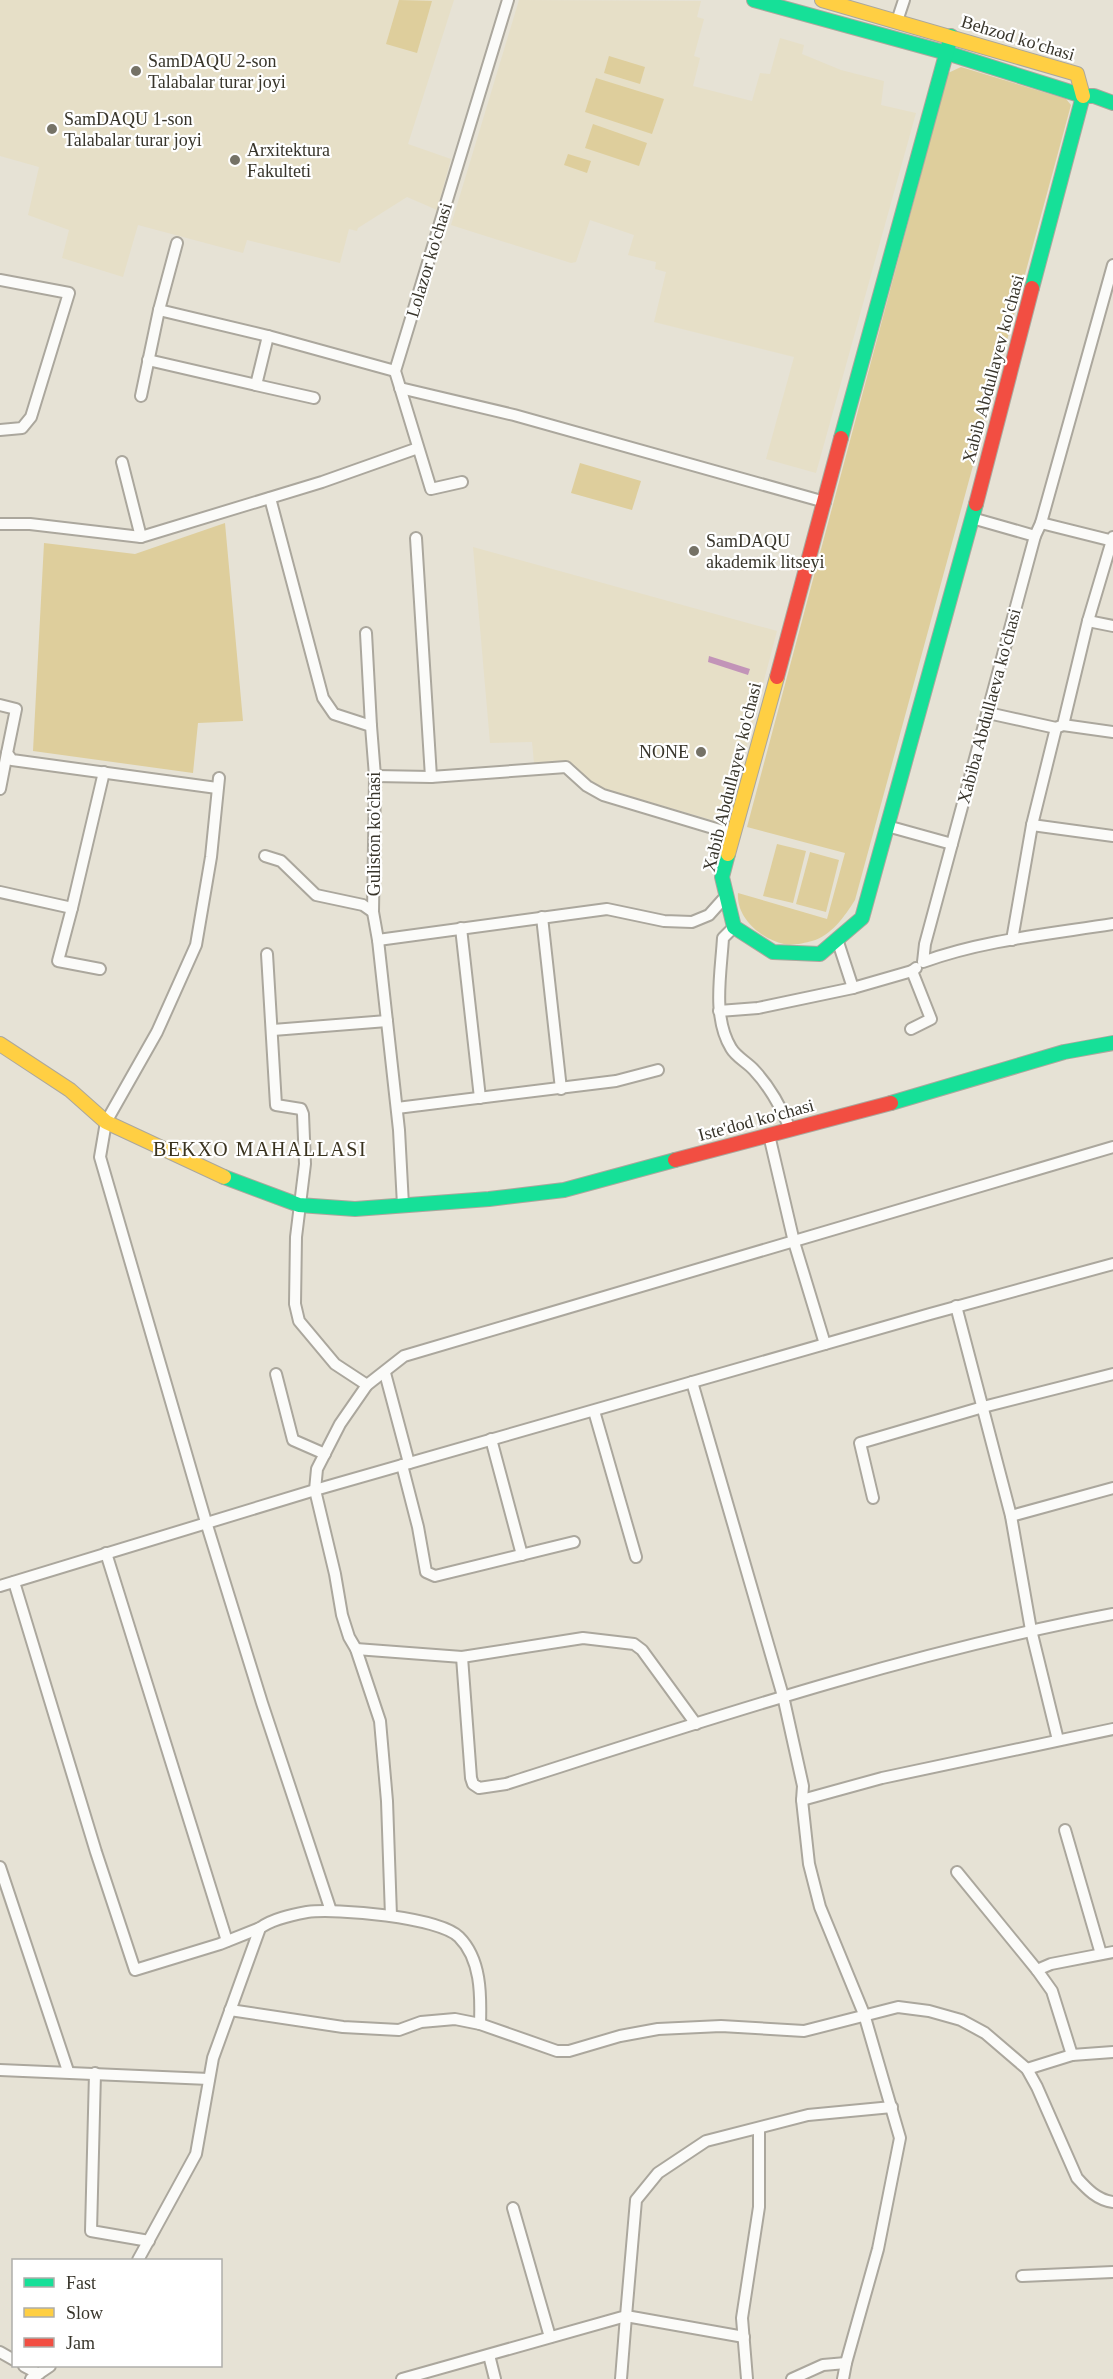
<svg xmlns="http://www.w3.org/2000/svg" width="1113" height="2379" font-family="Georgia,serif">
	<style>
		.built { fill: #e6dfc7 }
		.green { fill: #dece9c }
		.water { fill: #c294b8 }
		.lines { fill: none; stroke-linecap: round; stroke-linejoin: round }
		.street-casing { stroke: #aba79d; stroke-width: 14 }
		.fast-casing { stroke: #aba79d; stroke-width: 16 }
		.slow-casing { stroke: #aba79d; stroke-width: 16 }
		.jam-casing { stroke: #aba79d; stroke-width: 16 }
		.street { stroke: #fbfbf9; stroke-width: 10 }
		.fast { stroke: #16e098; stroke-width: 14 }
		.slow { stroke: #ffcf43; stroke-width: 14 }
		.jam { stroke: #f24e42; stroke-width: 14 }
		.poi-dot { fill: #757266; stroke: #fff; stroke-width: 2 }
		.labels { text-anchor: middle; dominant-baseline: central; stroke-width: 4.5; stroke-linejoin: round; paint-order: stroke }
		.street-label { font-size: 18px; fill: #38352b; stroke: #fff }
		.poi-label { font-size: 18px; fill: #38352b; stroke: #fff; text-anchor: start }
		.neighbourhood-label { font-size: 20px; letter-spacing: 1.5px; fill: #3a331f; stroke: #fff }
	</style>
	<rect width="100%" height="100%" fill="#e6e2d5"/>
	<g class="built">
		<polygon points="0,0 454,0 408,144 451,159 437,210 407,197 358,228 357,231 349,229 340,263 247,240 243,253 138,225 123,277 62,258 69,230 28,215 39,167 0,156"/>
		<polygon points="519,0 701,1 697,17 704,19 694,56 700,58 693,86 752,101 760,73 770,74 780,38 804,45 802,54 841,70 884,81 881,105 916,113 816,473 766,459 794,357 654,322 666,272 655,269 656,262 628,255 634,235 590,220 576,262 571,263 451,225"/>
		<polygon points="473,547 777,631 726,824 604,789 590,782 569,762 534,763 532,742 490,743"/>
	</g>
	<g class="green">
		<polygon points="399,0 432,1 417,53 386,44"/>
		<polygon points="609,56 645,67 640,84 604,73"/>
		<path d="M961,67L1066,99L1071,105L855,900C845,916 831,936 812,941C805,943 791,946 784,944C761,939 736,918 738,893L827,919L845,853L747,827L948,73Z"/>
		<polygon points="596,78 664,99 652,134 585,112"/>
		<polygon points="593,124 647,143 639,166 585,148"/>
		<polygon points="568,154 591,161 587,173 564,165"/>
		<polygon points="580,463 641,481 632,510 571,493"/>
		<polygon points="225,523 243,721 198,723 193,773 33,751 44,543 135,554"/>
		<polygon points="777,844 806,851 793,903 763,896"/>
		<polygon points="810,852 839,860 826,912 796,904"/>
	</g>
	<polygon class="water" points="709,656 750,669 748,675 708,662"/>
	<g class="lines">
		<defs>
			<g id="street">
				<polyline points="897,21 904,0"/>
				<path d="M1113,265L1041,523L1035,536L925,944L923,962C983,940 1050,934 1113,924"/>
				<polyline points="0,280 69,293 31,417 22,428 0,430"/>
				<polyline points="159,310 177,243"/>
				<polyline points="148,360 256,385 268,336"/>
				<polyline points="256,385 314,398"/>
				<polyline points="400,388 514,415 825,502"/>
				<polyline points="141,396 159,310 268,336 395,371"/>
				<polyline points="122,462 141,537"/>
				<polyline points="462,482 431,489 395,371 508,0"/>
				<polyline points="270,498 323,698 334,714 371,726 375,776 373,912 378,940 399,1130 403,1205"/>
				<polyline points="972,518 1035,536"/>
				<polyline points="1041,523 1113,541"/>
				<polyline points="0,524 30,524 141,537 322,482 418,448"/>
				<polyline points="416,538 431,777"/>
				<polyline points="1088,621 1113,626"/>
				<polyline points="366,633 371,726"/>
				<polyline points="0,705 16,709 7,753 12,760 217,788"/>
				<polyline points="988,713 1056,728"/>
				<polyline points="1063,725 1113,732"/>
				<polyline points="375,776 431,777 566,767 587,786 603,795 733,834"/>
				<polyline points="219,778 211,857 196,945 157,1032 106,1122 100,1157 206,1522 262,1703 331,1911"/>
				<polyline points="0,789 7,753"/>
				<polyline points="1032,825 1113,836"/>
				<polyline points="887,826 952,844"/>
				<polyline points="265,856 281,861 316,895 363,905 373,912"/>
				<polyline points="0,892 72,908 104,772"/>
				<polyline points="72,908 58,961 100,969"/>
				<polyline points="542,917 561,1089"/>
				<path d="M734,927L723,938C721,973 712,1017 731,1048C736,1057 748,1063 754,1070C771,1088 781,1107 790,1129"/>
				<polyline points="461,928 480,1098"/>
				<polyline points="837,939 853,988 912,971"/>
				<polyline points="378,940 607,909 664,921 692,922 709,915 726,896"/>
				<polyline points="1012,940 1032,825 1056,728 1063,725 1088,621 1113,537"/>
				<polyline points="267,954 276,1105 301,1109 303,1114 305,1164 296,1237 295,1304 299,1321 335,1364 367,1385"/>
				<polyline points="719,1011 758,1008 853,988"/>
				<polyline points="911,1029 931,1019 912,971 916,968"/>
				<polyline points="273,1030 387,1021"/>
				<polyline points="397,1108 616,1081 658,1070"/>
				<polyline points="769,1135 794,1242 825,1344"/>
				<polyline points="956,1306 1011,1516 1031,1630 1058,1740"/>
				<polyline points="385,1373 409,1463"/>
				<polyline points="276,1374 293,1440 325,1454"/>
				<polyline points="692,1382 783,1696 803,1786 802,1800 809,1864 820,1907 864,2014 900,2138 878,2249 846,2363 843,2379"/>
				<polyline points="594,1411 636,1557"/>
				<polyline points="491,1439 522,1555"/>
				<polyline points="402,1465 418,1527 426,1572 435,1576 574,1542"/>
				<polyline points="873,1498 860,1443 983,1407 1113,1374"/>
				<polyline points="1011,1516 1113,1488"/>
				<polyline points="106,1553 227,1941"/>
				<polyline points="14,1582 96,1852 135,1970 220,1944 260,1928"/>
				<polyline points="0,1586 315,1490 930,1314 1113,1264"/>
				<polyline points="356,1649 462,1657 583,1638 634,1644 642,1650 696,1724"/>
				<path d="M462,1657L471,1778L473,1784L479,1788L506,1784C706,1720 906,1653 1113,1614"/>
				<polyline points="802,1800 882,1778 1113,1729"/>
				<polyline points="1065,1830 1101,1954"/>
				<polyline points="0,1867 68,2071"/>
				<polyline points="957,1872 1037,1970"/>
				<polyline points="391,1916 387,1801 380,1721 356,1649 349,1637 342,1615 335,1574 315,1490 317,1469 340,1424 367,1385 404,1356 1113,1147"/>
				<path d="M230,2010L343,2027L399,2030L421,2022L455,2019L480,2024L557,2051H569L620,2036L658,2029L721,2026L804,2031L898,2007L929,2011L961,2020L985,2033L1027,2069L1037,2087L1077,2178C1087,2189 1097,2200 1113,2202"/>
				<polyline points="1072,2055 1052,1991 1037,1970 1051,1964 1113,1952"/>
				<polyline points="1027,2069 1072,2055 1113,2052"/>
				<polyline points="0,2070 209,2079"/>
				<polyline points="95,2073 91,2231 149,2241"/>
				<polyline points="513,2208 550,2337"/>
				<path d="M138,2260L196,2154L213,2058L260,1928C272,1919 291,1915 307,1912C336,1908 439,1917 459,1937C481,1959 481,1994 480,2024"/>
				<polyline points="1022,2276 1113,2272"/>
				<polyline points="0,2352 14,2360"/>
				<polyline points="489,2355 495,2379"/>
				<polyline points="24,2366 39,2374"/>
				<polyline points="31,2379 50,2366"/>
				<polyline points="402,2379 626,2316 636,2200 658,2173 706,2141 808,2115 892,2107"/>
				<polyline points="621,2379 626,2316 744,2337"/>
				<polyline points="747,2379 742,2318 759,2207 759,2129"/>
				<polyline points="792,2379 823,2365 846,2363"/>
			</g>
			<g id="fast">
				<polyline points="754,0 947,53 1083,96 1094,96 1113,103"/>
				<polyline points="1032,288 1083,96"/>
				<polyline points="841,438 951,36"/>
				<polyline points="728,854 722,877 734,927 773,952 820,954 862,918 976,504"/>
				<polyline points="891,1103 1064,1052 1113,1043"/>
				<polyline points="224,1177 299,1205 355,1209 489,1199 564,1190 675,1160"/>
			</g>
			<g id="slow">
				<polyline points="822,0 1077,74 1083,96"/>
				<polyline points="728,854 777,677"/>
				<polyline points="0,1044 70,1090 106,1122 224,1177"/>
			</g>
			<g id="jam">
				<polyline points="976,504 1032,288"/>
				<polyline points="777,677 841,438"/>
				<polyline points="675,1160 891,1103"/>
			</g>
		</defs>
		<use href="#street" class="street-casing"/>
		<use href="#fast" class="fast-casing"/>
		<use href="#slow" class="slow-casing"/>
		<use href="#jam" class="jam-casing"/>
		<use href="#street" class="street"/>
		<use href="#fast" class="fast"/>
		<use href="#slow" class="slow"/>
		<use href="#jam" class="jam"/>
	</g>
	<g class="poi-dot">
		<circle cx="136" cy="71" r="6"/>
		<circle cx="52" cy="129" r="6"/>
		<circle cx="235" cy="160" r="6"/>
		<circle cx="694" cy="551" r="6"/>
		<circle cx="701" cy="752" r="6"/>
	</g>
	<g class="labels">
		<g class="street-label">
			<text transform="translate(1018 38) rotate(17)">Behzod ko'chasi</text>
			<text transform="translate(429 260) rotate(-73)">Lolazor ko'chasi</text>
			<text transform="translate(993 369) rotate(-75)">Xabib Abdullayev ko'chasi</text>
			<text transform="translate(989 706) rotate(-75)">Xabiba Abdullaeva ko'chasi</text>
			<text transform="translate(732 777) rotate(-76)">Xabib Abdullayev ko'chasi</text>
			<text transform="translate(374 834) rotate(-90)">Guliston ko'chasi</text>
			<text transform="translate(756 1120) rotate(-15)">Iste'dod ko'chasi</text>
		</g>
		<g class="poi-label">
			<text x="148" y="61">SamDAQU 2-son<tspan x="148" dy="21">Talabalar turar joyi</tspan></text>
			<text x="64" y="119">SamDAQU 1-son<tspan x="64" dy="21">Talabalar turar joyi</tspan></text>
			<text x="247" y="150">Arxitektura<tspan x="247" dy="21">Fakulteti</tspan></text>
			<text x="706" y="541">SamDAQU<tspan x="706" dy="21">akademik litseyi</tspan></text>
			<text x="689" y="752" text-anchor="end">NONE</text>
		</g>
		<g class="neighbourhood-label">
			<text x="260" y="1149">BEKXO MAHALLASI</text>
		</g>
	</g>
	<rect x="12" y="2259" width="210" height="108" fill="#ffffff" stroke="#afaeaa" stroke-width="1.5"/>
	<rect x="24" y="2278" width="30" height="9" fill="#16e098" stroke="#afaeaa" stroke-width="1.5"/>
	<text x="66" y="2289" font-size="18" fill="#38352b">Fast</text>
	<rect x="24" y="2308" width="30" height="9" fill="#ffcf43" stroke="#afaeaa" stroke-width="1.5"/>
	<text x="66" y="2319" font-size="18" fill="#38352b">Slow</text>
	<rect x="24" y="2338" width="30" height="9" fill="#f24e42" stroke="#afaeaa" stroke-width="1.5"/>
	<text x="66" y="2349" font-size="18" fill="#38352b">Jam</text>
</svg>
